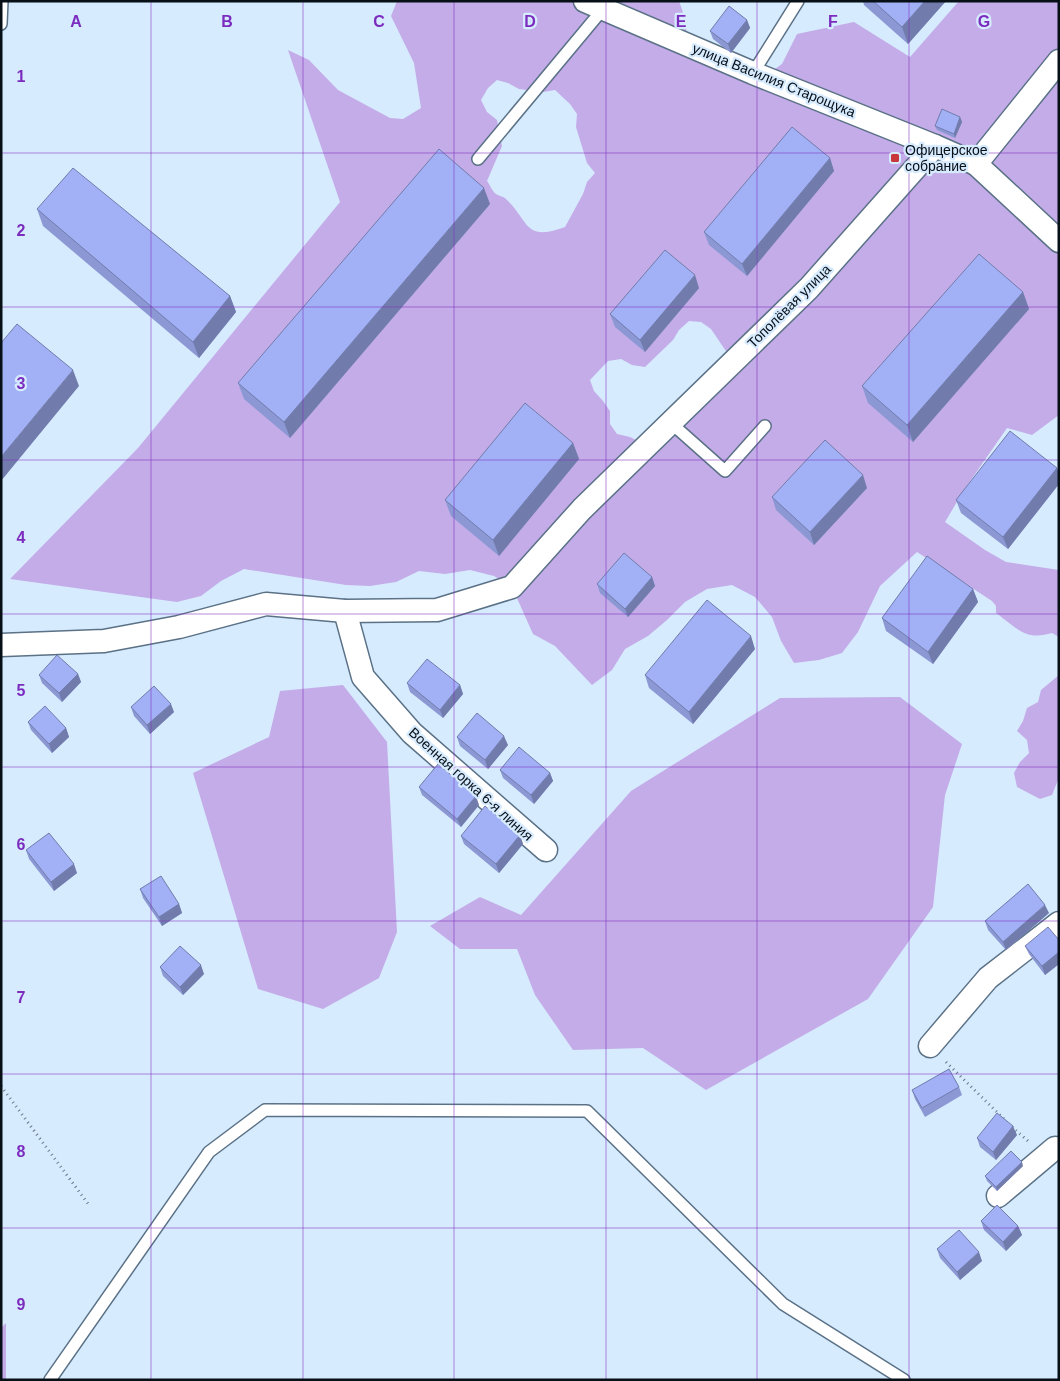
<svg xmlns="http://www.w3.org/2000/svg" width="1060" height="1381" font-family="Arial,sans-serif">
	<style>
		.green { fill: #c3ace8; fill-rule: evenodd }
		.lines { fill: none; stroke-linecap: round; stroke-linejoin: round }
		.lane-casing { stroke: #5a7186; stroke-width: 14 }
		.street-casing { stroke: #5a7186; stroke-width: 25 }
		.path { stroke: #6a7886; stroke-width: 3; stroke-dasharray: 1 4; stroke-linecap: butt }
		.lane { stroke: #fff; stroke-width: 11 }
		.street { stroke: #fff; stroke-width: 22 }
		.wall { fill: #8b98d4 }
		.shaded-wall { fill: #717cac }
		.building { fill: #a2b1f6; stroke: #717cac }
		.grid { fill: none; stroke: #7b2cbf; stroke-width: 1; stroke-opacity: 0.55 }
		.poi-dot { fill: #c8383b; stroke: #d7ebff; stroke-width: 2 }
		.labels { text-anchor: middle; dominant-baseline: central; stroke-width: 4.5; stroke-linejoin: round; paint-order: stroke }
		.street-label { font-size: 14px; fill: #070f17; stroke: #d7ebff }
		.poi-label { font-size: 14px; fill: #070f17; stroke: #d7ebff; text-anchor: start }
		.grid-label { font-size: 16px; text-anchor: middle; font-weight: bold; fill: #7b2cbf; stroke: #d7ebff; stroke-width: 4.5; stroke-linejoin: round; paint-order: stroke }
	</style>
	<rect width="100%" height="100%" fill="#d7ebff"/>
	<g class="green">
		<path d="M397,1H679L687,24L684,53L756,83L782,64L797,34L854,22L910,57L959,1H1059V415L1032,435L1007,428L964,490L945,522L985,550L1006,562L1059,570V637L1052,633C1025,641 1017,628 996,613V606L992,601L917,552L880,586L858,632L842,653L819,660L794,663L781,641L772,617L755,597L732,585L707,589L685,602L667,620L648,636L625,649L612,670L592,685L555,646L533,634L512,587L494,576L470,570L445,574L419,571L396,582L370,586L346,585L244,569L221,581L201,596L177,602L10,579L138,448L340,202L288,50L309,60L338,90L390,118L403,119L421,108L414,63L391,16ZM497,80L508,83L519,89L543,92L555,90L570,104L577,114L576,127L587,163L595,173L587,182L583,194L565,227C524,242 530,222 506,199C503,196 499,196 496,194C492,191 490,185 487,181L502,146L497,120L487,112L481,100L488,88ZM689,321L701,322L711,329L736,366L652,448L630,437L617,434L610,424V411L603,401L594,391L590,380L608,361L621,359L632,365L645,367L673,340L679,330Z"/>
		<polygon points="1059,675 1058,780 1052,795 1040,799 1017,787 1014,773 1020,762 1029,753 1027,740 1017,731 1023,721 1027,708 1038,702 1041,690"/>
		<polygon points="343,685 387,742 397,932 379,978 323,1009 258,989 193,773 269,737 280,691"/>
		<polygon points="900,697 962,744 945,795 933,907 868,999 706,1090 643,1048 573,1050 535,995 517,949 460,949 430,926 480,897 521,915 631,791 780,698"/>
		<polygon points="6,1323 6,1380 1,1380 1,1328"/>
	</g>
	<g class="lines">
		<defs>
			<g id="lane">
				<polyline points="1,24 2,1"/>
				<polyline points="753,73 798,1"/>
				<polyline points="478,159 603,9"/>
				<polyline points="671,423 725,471 765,426"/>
				<polyline points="50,1380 209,1152 265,1110 587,1111 783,1304 904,1380"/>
			</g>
			<g id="street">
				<polyline points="585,1 753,73 935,146 976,164 1059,61"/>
				<polyline points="976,164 1059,241"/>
				<polyline points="345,611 363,677 412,733 546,850"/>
				<polyline points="1,645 104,641 179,627 266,604 345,611 437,610 512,587 582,509 809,288 935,146"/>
				<polyline points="930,1046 988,978 1059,923"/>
				<polyline points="998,1196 1055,1148 1059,1149"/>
			</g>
		</defs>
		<use href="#lane" class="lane-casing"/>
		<use href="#street" class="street-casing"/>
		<g class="path">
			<polyline points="946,1062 1006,1121"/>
			<polyline points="1,1086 89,1205"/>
			<polyline points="1012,1127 1028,1141"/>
		</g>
		<use href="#lane" class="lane"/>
		<use href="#street" class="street"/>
	</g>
	<g class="wall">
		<polygon points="863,1 946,1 908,44 864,5"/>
		<polygon points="747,20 750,28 731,53 713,39 710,31"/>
		<polygon points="960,117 962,122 955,138 937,130 935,126"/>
		<polygon points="830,158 834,171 747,276 709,245 704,232"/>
		<polygon points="490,204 290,438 244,399 238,383"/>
		<polygon points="37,209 230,296 236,312 199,358 43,226"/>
		<polygon points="699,288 645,352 615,327 610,314"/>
		<polygon points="1023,292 1029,309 913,442 868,403 862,386"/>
		<polygon points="573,443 579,459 499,556 451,516 445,500"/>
		<polygon points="1057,468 1059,474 1059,484 1008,549 961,513 956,500"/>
		<polygon points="867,488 814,545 776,510 772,497"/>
		<polygon points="652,577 655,586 628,617 600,593 597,584"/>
		<polygon points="973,589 978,602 933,664 886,631 882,618"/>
		<polygon points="755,649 693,724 649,688 645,675"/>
		<polygon points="78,674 81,682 62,702 42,683 39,675"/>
		<polygon points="407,683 460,685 463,694 443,718 410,692"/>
		<polygon points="131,707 174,712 150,734 134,716"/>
		<polygon points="28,722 66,728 69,737 52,753 31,730"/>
		<polygon points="457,737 508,745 488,769 460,746"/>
		<polygon points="500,770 550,773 553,781 534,804 503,778"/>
		<polygon points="419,787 479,805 461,827 422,795"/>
		<polygon points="520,835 523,844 499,873 464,844 461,836"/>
		<polygon points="26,850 77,873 54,891 29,859"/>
		<polygon points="140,889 179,904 182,913 162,926 143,898"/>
		<polygon points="1049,913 1006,950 988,930 985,921"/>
		<polygon points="1059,940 1059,964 1045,975 1029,954 1025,946"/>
		<polygon points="160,967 204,974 183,995 163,976"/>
		<polygon points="959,1087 962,1095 925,1117 915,1099 912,1090"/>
		<polygon points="1017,1135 996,1160 980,1147 977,1138"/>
		<polygon points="1023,1166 997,1191 987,1181 985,1176"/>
		<polygon points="981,1221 1018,1226 1022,1235 1006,1251 984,1230"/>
		<polygon points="937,1249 982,1261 960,1280 940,1258"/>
	</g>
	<g class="shaded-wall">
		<polygon points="925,1 946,1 908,44 902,27"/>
		<polygon points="747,20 750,28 731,53 728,44"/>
		<polygon points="960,117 962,122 955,138 954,134"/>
		<polygon points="830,158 834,171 747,276 742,264"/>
		<polygon points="484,188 490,204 290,438 284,422"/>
		<polygon points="695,275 699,288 645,352 640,340"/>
		<polygon points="1023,292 1029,309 913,442 907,425"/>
		<polygon points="230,296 236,312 199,358 193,342"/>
		<polygon points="73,370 79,386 1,481 1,457"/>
		<polygon points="573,443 579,459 499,556 493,540"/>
		<polygon points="1057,468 1059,474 1059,484 1008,549 1003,537"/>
		<polygon points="863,475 867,488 814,545 810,532"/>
		<polygon points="652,577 655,586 628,617 625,609"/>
		<polygon points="973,589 978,602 933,664 928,652"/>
		<polygon points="751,636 755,649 693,724 689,712"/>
		<polygon points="78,674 81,682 62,702 59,693"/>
		<polygon points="460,685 463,694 443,718 440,710"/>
		<polygon points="171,704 174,712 150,734 147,725"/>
		<polygon points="66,728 69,737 52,753 49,744"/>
		<polygon points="504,736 508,745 488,769 485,760"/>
		<polygon points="550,773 553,781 534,804 531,795"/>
		<polygon points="476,796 479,805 461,827 457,819"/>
		<polygon points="520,835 523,844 499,873 496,864"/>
		<polygon points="74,864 77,873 54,891 51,882"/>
		<polygon points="179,904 182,913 162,926 159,917"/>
		<polygon points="1045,905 1049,913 1006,950 1003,942"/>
		<polygon points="1059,952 1059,964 1045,975 1042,966"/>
		<polygon points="201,965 204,974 183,995 180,987"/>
		<polygon points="1013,1126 1017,1135 996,1160 993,1152"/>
		<polygon points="1022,1162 1023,1166 997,1191 996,1187"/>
		<polygon points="1018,1226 1022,1235 1006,1251 1003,1242"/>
		<polygon points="979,1252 982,1261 960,1280 957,1272"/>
	</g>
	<g class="building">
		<polygon points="873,1 925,1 902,27"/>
		<polygon points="729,6 747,20 728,44 710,31"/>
		<polygon points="942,109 960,117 954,134 935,126"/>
		<polygon points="792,127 830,158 742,264 704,232"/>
		<polygon points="439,149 484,188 284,422 238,383"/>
		<polygon points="73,168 230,296 193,342 37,209"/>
		<polygon points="665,250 695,275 640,340 610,314"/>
		<polygon points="979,254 1023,292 907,425 862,386"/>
		<polygon points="17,324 73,370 1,457 1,343"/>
		<polygon points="525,403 573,443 493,540 445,500"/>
		<polygon points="1010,431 1057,468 1003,537 956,500"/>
		<polygon points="825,440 863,475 810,532 772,497"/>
		<polygon points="624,553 652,577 625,609 597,584"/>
		<polygon points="927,556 973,589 928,652 882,618"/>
		<polygon points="707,600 751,636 689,712 645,675"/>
		<polygon points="57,655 78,674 59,693 39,675"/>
		<polygon points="427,659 460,685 440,710 407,683"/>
		<polygon points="154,686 171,704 147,725 131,707"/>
		<polygon points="45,706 66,728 49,744 28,722"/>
		<polygon points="477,713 504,736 485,760 457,737"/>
		<polygon points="519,747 550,773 531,795 500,770"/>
		<polygon points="438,764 476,796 457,819 419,787"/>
		<polygon points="485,806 520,835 496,864 461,836"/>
		<polygon points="49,833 74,864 51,882 26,850"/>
		<polygon points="161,876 179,904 159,917 140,889"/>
		<polygon points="1028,884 1045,905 1003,942 985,921"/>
		<polygon points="1048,927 1059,940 1059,952 1042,966 1025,946"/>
		<polygon points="180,946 201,965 180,987 160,967"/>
		<polygon points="949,1069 959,1087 922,1108 912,1090"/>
		<polygon points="997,1113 1013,1126 993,1152 977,1138"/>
		<polygon points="1011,1151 1022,1162 996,1187 985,1176"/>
		<polygon points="997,1205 1018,1226 1003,1242 981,1221"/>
		<polygon points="959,1230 979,1252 957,1272 937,1249"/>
	</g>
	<path class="grid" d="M151,1V1380M303,1V1380M454,1V1380M606,1V1380M757,1V1380M909,1V1380M1,153H1059M1,307H1059M1,460H1059M1,614H1059M1,767H1059M1,921H1059M1,1074H1059M1,1228H1059"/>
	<rect class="poi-dot" x="890" y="153" width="10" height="10" rx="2.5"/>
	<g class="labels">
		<g class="street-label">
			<text transform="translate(774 80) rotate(22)">улица Василия Старощука</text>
			<text transform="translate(789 306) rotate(-45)">Тополёвая улица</text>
			<text transform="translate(471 784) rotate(42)">Военная горка 6-я линия</text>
		</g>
		<g class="poi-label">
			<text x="905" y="150">Офицерское<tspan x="905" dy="16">собрание</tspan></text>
		</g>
	</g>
	<g class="grid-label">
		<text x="76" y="27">A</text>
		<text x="227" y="27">B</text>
		<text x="379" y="27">C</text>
		<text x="530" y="27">D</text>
		<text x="681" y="27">E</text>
		<text x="833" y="27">F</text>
		<text x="984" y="27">G</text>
		<text x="21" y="82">1</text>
		<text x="21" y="236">2</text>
		<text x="21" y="389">3</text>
		<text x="21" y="543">4</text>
		<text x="21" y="696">5</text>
		<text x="21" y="850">6</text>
		<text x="21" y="1003">7</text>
		<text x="21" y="1157">8</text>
		<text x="21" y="1310">9</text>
	</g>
	<rect width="1060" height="1381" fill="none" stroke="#070f17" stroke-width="5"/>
</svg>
